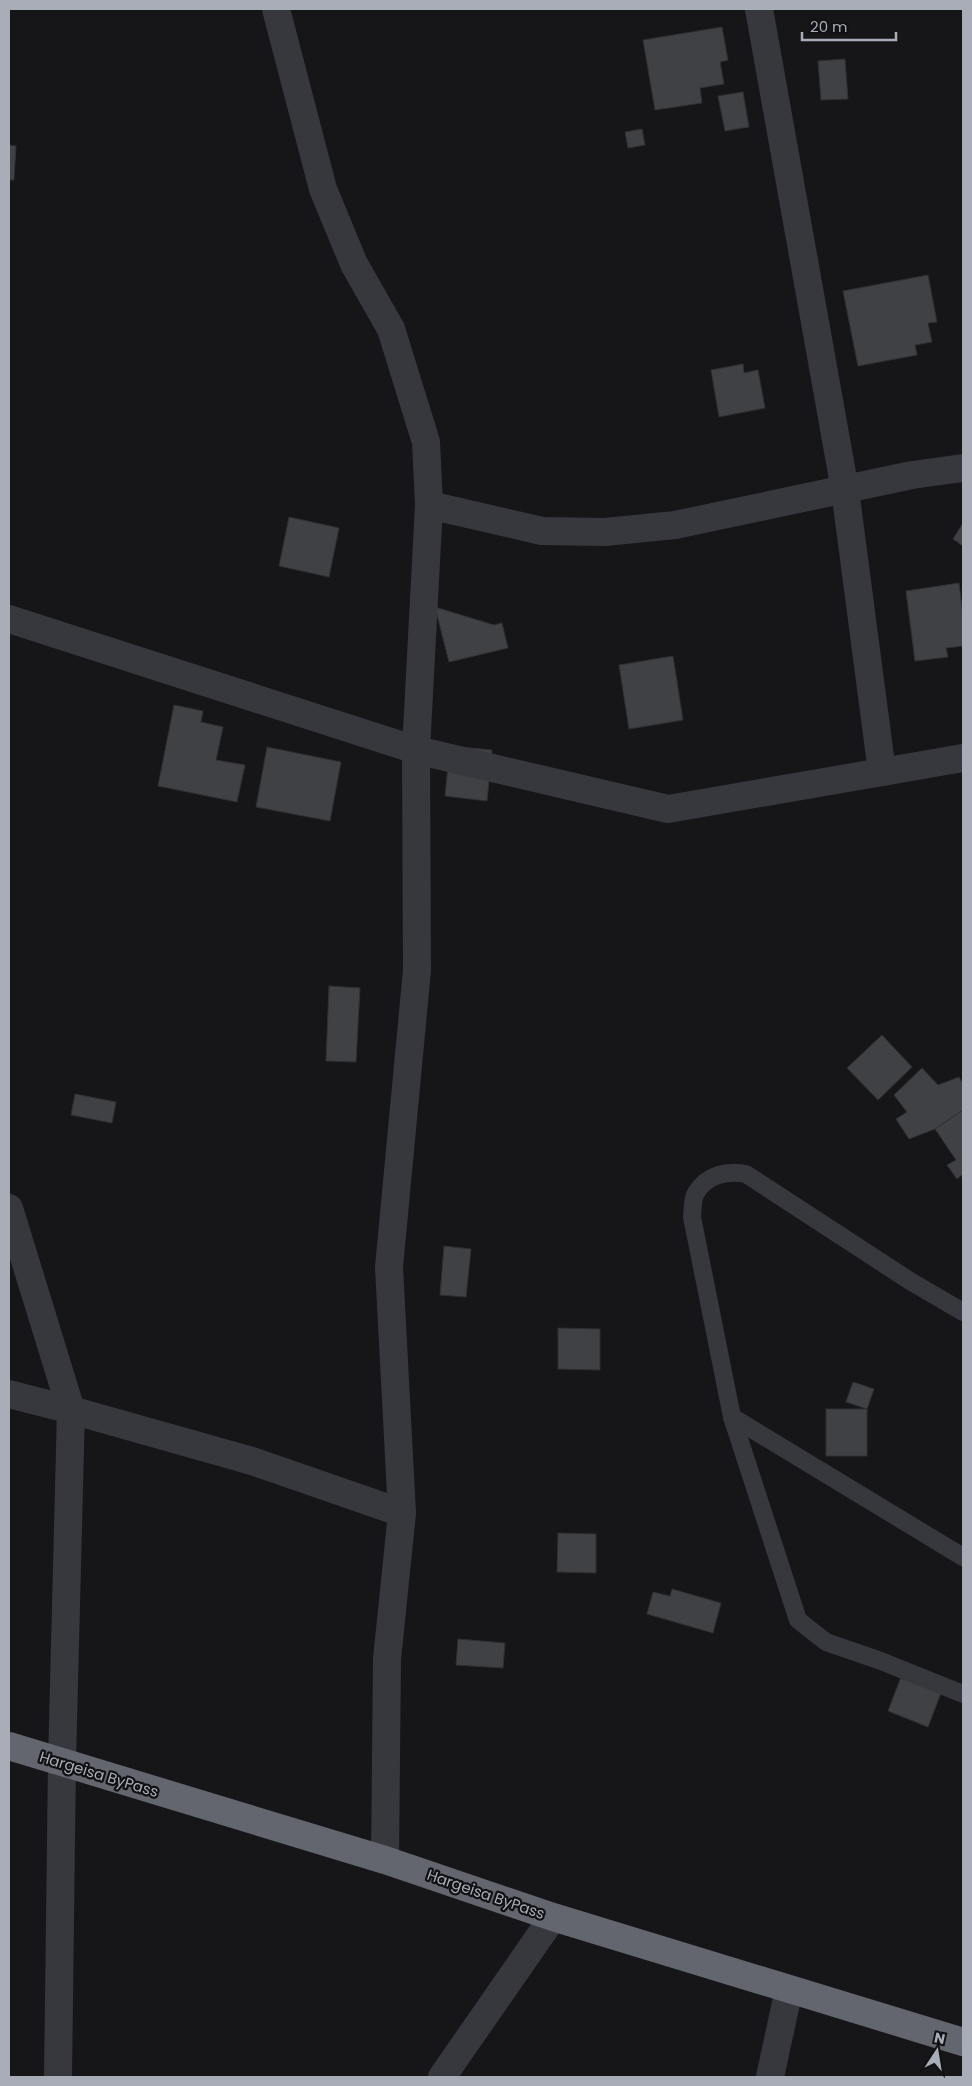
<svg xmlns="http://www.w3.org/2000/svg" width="972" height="2086" font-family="Poppins,sans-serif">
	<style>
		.building { fill: #404145; stroke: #303034 }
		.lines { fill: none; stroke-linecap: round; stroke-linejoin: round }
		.lane { stroke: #37383d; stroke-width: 18 }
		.street { stroke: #37383d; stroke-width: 28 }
		.highway { stroke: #63666e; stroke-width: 28 }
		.labels { text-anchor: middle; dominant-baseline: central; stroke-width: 4.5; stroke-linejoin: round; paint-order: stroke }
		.street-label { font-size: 15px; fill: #a8adb8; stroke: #111113 }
	</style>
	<rect width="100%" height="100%" fill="#161618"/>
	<g class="building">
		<polygon points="722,27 728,60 720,62 724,84 700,88 702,103 655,110 643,40"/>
		<polygon points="845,59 848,99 821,100 818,61"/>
		<polygon points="743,92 749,127 725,131 718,96"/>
		<polygon points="642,129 645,145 628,148 625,132"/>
		<polygon points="9,145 16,146 14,180 9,180"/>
		<polygon points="928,275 937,322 928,323 932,342 915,345 917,355 858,366 843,291"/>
		<polygon points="743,364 744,373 758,370 765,408 719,417 711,370"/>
		<polygon points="289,517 339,528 329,577 279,566"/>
		<polygon points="963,523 963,546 953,539"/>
		<polygon points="959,583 963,616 963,646 946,648 948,657 915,661 906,591"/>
		<polygon points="435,607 494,625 502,623 508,648 449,662"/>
		<polygon points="673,656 683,720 629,729 619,665"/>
		<polygon points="174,705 203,711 201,722 223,727 216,760 245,765 237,802 158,786"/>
		<polygon points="450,746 492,750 487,801 445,796"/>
		<polygon points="267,747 341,762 330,821 256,807"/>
		<polygon points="329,986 360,988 356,1062 326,1061"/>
		<polygon points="882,1035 912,1067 878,1100 847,1068"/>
		<polygon points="922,1068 938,1085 959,1077 963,1084 963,1110 935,1129 909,1139 896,1119 907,1112 894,1095"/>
		<polygon points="75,1094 116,1102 112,1123 71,1115"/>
		<polygon points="963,1110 963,1174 957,1179 947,1165 956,1160 935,1129"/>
		<polygon points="444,1246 471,1249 466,1297 440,1295"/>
		<polygon points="558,1328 600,1329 600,1370 558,1369"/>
		<polygon points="853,1382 874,1389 867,1409 846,1402"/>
		<rect x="826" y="1409" width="41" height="47"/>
		<polygon points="558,1533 596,1534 596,1573 557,1572"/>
		<polygon points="672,1589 721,1603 713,1633 647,1614 653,1592 670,1596"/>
		<polygon points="458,1639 505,1643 503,1668 456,1665"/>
		<polygon points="901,1677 941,1693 928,1727 888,1711"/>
	</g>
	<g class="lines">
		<g class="lane">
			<path d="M963,1312L910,1281L746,1174C727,1170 706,1175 696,1193C692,1199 693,1210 692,1217L732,1417L798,1620L826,1642L881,1661L963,1694"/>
			<polyline points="732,1417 963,1557"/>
		</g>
		<g class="street">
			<polyline points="276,9 323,189 354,264 391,329 426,442 429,505 416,750 417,970 389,1267 402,1513"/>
			<polyline points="759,9 845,490 882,772"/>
			<polyline points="429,505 542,531 605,532 675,525 912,475 963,468"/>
			<polyline points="9,619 416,750 668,809 963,758"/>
			<polyline points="9,1208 71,1410 62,1762 58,2077"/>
			<polyline points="9,1394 71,1410 252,1461 402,1513 387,1659 385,1860"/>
			<polyline points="442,2077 553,1917"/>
			<polyline points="770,2077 789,1989"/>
		</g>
		<polyline class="highway" points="9,1746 385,1860 553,1917 963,2042"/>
	</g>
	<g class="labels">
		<g class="street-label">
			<text transform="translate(99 1774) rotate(17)">Hargeisa ByPass</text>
			<text transform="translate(486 1894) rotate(19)">Hargeisa ByPass</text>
		</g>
	</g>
	<rect width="972" height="2086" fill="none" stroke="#a8adb8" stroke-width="20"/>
	<g transform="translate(937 2051) rotate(12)" stroke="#111113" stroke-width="4" paint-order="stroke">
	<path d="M0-4L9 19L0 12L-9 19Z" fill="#a8adb8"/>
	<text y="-8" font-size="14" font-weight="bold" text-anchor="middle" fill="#a8adb8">N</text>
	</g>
	<path d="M802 32v8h94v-8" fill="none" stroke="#a8adb8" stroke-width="2.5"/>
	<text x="810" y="32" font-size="15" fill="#a8adb8" stroke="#111113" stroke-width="4" paint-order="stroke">20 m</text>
</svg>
